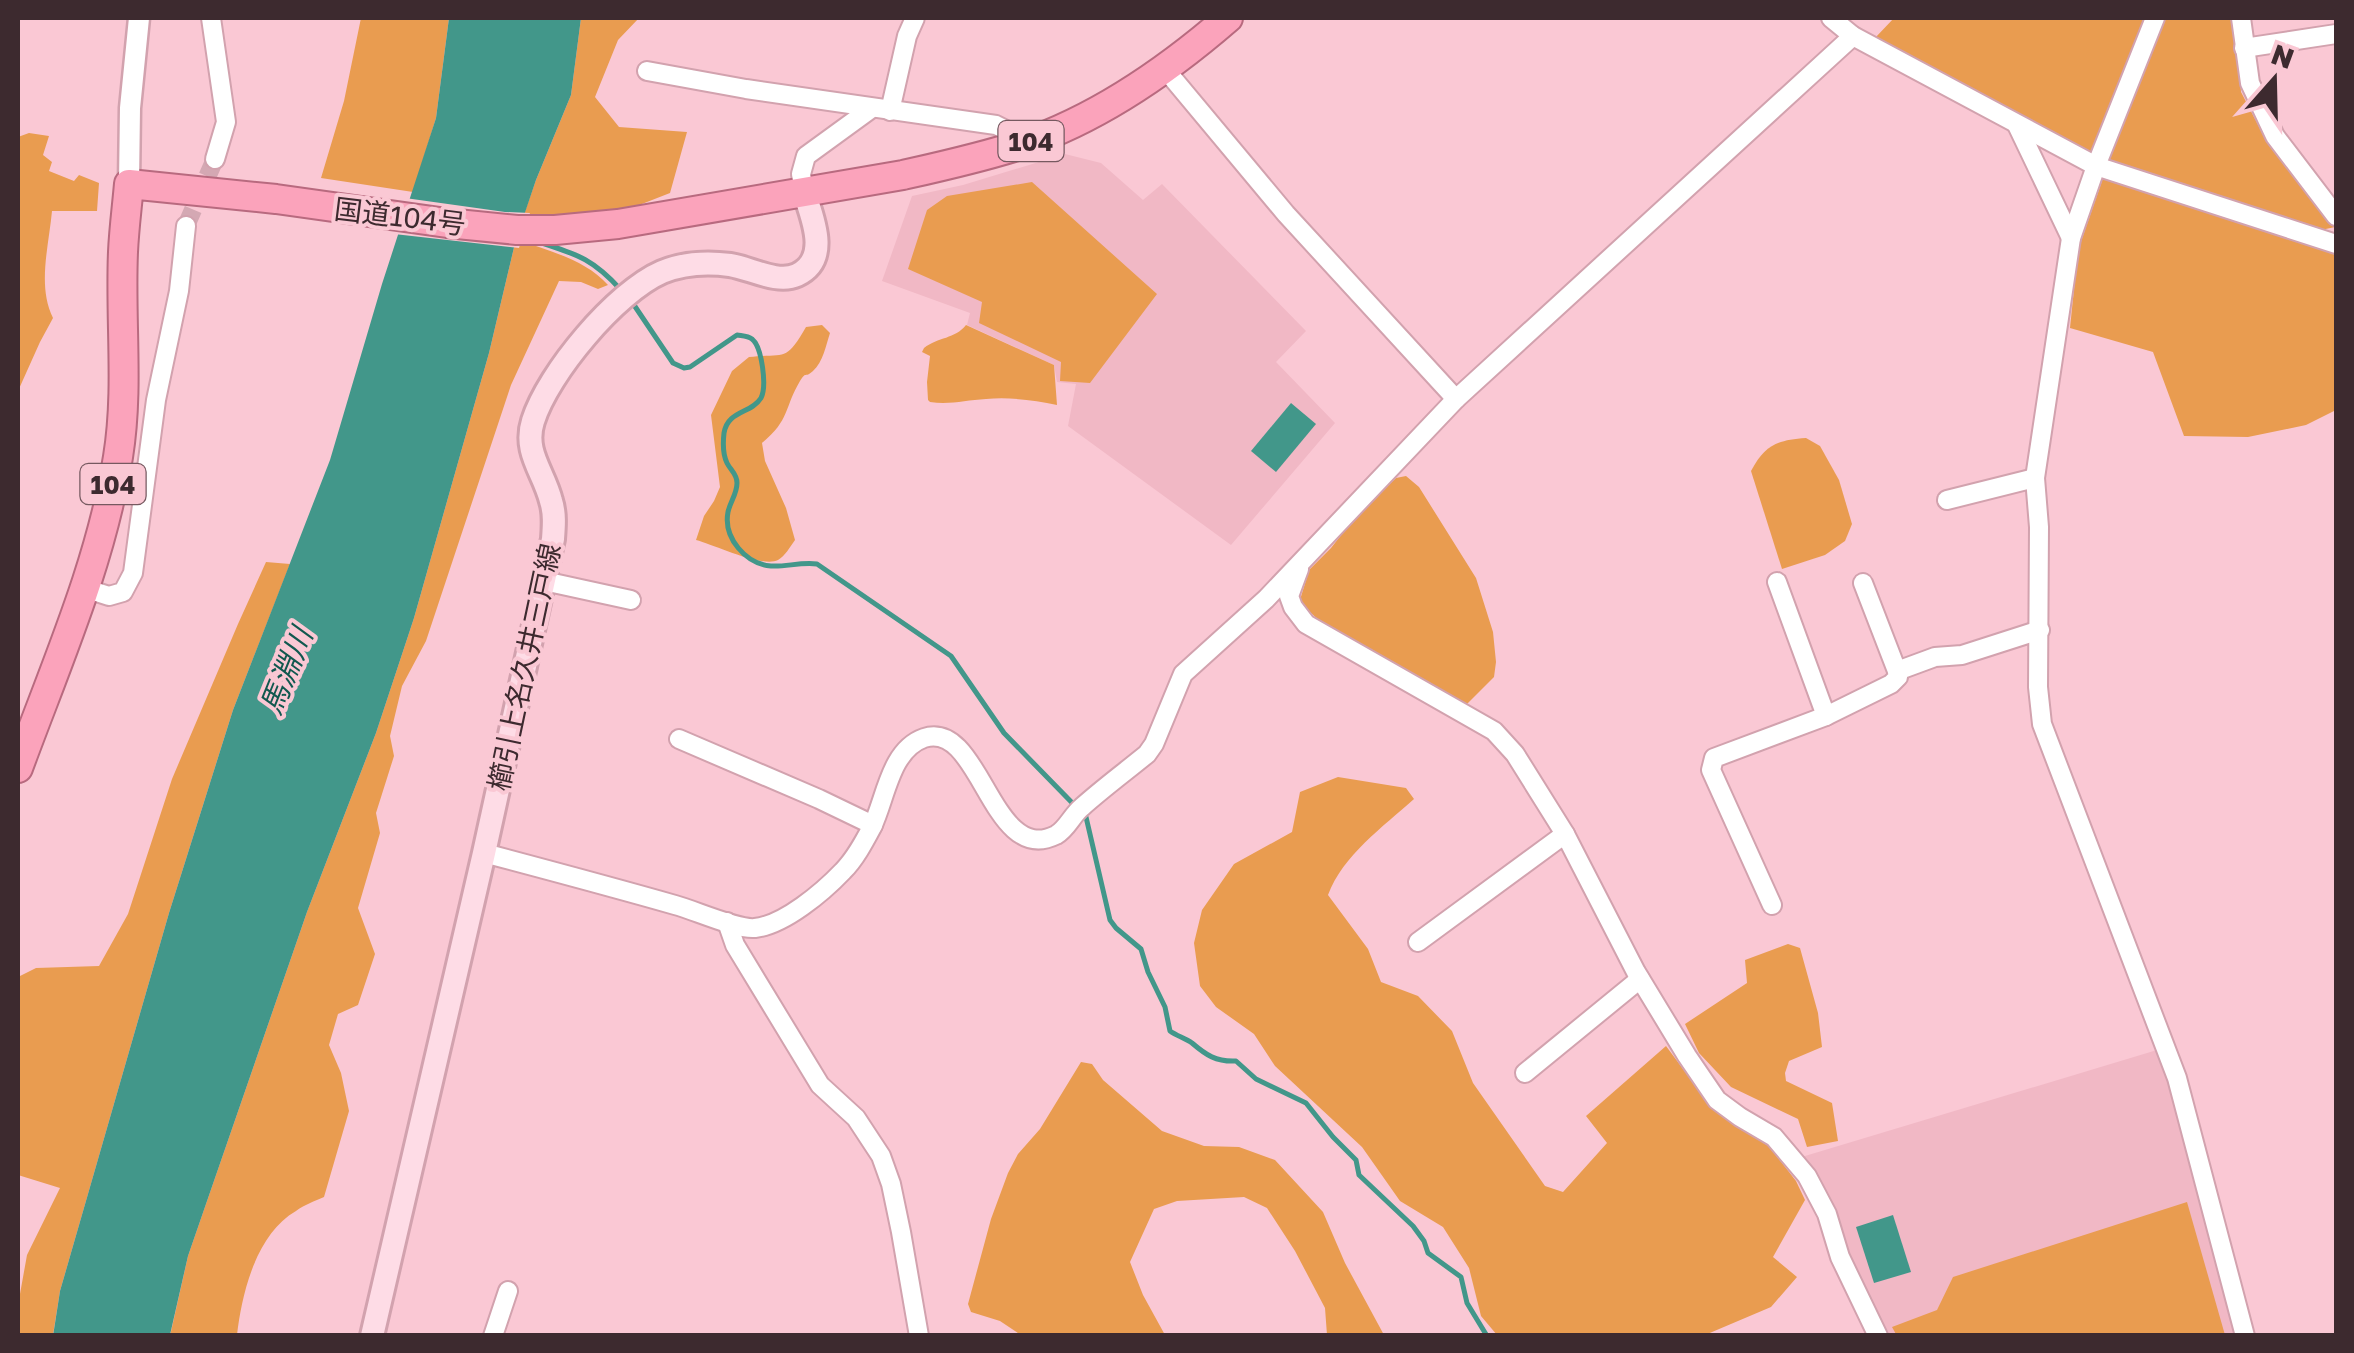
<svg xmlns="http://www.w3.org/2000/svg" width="2354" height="1353" font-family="'Golos Text','Noto Sans JP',sans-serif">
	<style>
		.built { fill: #f1b8c5 }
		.green { fill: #e99c50 }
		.water { fill: #42978a }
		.pier { fill: #fac8d4 }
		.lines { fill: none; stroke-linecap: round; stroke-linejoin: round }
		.stream { stroke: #42978a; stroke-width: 5 }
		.minor-tunnel { stroke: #d4a8b3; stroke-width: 18; stroke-dasharray: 18 9; stroke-linecap: butt }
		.minor-casing { stroke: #d2a2ae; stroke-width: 22 }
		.tertiary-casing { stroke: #d2a2ae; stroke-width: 25 }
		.secondary-casing { stroke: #d2a2ae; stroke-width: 28 }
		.trunk-casing { stroke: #b86a7f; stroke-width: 32 }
		.minor { stroke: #fff; stroke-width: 18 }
		.tertiary { stroke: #fff; stroke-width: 20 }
		.secondary { stroke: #fedce6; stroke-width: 22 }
		.trunk { stroke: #fba3bb; stroke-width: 28 }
		.labels { text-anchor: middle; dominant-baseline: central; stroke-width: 8; stroke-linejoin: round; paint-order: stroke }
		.shield { fill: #fac8d4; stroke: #765960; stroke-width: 2.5 }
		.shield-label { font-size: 25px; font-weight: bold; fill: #3d2a2f }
		.street-label { font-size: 28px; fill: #3d2a2f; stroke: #fac8d4 }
		.water-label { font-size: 30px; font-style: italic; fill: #11584f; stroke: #fac8d4 }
	</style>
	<rect width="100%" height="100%" fill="#fac8d4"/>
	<g class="built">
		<polygon points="1065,154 1101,163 1143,200 1162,184 1306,331 1276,362 1335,423 1231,545 1068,426 1076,384 1057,382 1054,365 967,325 970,313 882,281 912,196 963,185"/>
		<polygon points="2157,1050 2171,1087 2237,1335 1882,1335 1795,1159"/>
	</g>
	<g class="green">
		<polygon points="361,18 449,18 436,118 413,192 321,178 344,101"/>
		<polygon points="581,18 639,18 618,40 595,97 619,127 687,132 670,193 565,234 522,220 536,180 571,95"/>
		<polygon points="1894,18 2236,18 2241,92 2268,144 2335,227 2321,230 2116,167 1875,38"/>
		<path d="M29,133L49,136L43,155L52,162L49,171L74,181L79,175L99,183L97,211H52C49,245 37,286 53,318L40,342L18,391V137Z"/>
		<polygon points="2103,178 2336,253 2336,410 2306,425 2248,437 2184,436 2153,352 2070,328 2078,250"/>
		<polygon points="1032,182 1157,294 1090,383 1060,381 1061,362 979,323 982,302 908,269 927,210 947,196"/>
		<path d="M516,239C548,251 585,259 608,285L598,289L581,282L559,281L511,385L426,641L402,686L390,736L394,756L376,813L380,833L358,908L375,954L358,1005L338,1014L329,1045L341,1073L349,1111L324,1197C315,1201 304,1205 296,1211C256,1234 242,1293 237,1335L170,1336L188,1256L307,912L376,733L414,618L489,353Z"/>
		<path d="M822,325L830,333C826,345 823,362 813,371C804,379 807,370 800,381C784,408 790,420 762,443L765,461L786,508L795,540C790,547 785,556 778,560C762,568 715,545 696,540L704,516L714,501L720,487L711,415L732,371L749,357C786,353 785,363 806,327Z"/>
		<path d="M966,325L1054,365L1057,405C1034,400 1010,397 986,399C966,400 950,405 930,402L928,400L927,382L930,356L922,352L924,348C938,337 955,339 966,325Z"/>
		<path d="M1806,438L1820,446L1839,480L1852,524L1845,541L1825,555L1782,569L1751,471C1765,445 1777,440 1806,438Z"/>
		<path d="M1406,476L1419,487L1476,578L1493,632L1496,662L1494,677L1467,704L1455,700C1414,677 1324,636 1300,600L1309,570L1331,548L1356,516L1396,478Z"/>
		<polygon points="266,562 290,564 233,710 169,913 60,1291 53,1335 18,1336 18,1305 27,1255 60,1188 18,1175 18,977 36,968 99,966 128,914 172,779 238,624"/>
		<path d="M1338,777L1406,788L1414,799C1383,827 1343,855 1328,895L1368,949L1381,982L1418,996L1452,1031L1473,1083L1545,1186L1563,1192L1607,1143L1586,1116L1666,1046L1709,1104L1768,1145L1796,1181L1805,1200L1773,1257L1797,1277L1771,1307L1705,1335H1497L1481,1316L1469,1268L1443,1227L1400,1201L1362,1147L1275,1066L1254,1034L1216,1007L1200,986L1194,943L1202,910L1234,864L1292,832L1300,792Z"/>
		<polygon points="1788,944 1800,948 1818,1013 1822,1047 1789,1061 1785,1073 1786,1081 1832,1103 1838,1141 1807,1147 1798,1119 1731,1087 1699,1053 1685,1024 1747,983 1745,960"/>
		<polygon points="1081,1062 1092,1064 1103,1080 1162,1131 1204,1146 1239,1147 1275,1160 1323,1212 1345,1263 1384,1335 1327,1335 1325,1308 1295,1251 1267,1208 1244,1197 1177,1201 1154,1209 1130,1262 1143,1295 1165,1335 1021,1335 1000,1321 971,1312 968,1304 991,1219 1008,1173 1018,1154 1040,1129"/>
		<polygon points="2187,1202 2225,1335 1897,1336 1892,1327 1937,1310 1953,1277"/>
	</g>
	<g class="water">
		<polygon points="449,18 581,18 571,95 536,180 516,239 489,353 414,618 376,733 307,912 188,1256 170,1335 53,1336 60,1291 169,913 233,710 330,460 382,284 436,118"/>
		<polygon points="1291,403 1316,424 1276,472 1251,451"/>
		<polygon points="1893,1215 1911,1272 1874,1283 1856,1227"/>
	</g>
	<polygon class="pier" points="405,198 505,212 530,213 519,248 394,234"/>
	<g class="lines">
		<g class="stream">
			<path d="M542,243C579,255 594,260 621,290"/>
			<path d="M632,302L673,363L684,368L690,367L737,335C743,336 748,336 752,339C762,347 767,386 761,398C751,414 728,410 724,433C723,442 723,455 727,463C731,471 737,474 737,483C737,494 730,502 728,512C723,538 746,564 771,566C786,567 800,562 817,564L951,656L1004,733L1086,817L1110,920L1116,928L1141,949L1148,972L1165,1007L1170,1031C1177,1036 1185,1038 1192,1043C1206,1055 1216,1062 1236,1061L1256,1079L1306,1103L1333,1137L1356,1160L1359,1175L1413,1226L1424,1241L1428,1253L1461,1277L1467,1303L1487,1336"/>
		</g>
		<polyline class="minor-tunnel" points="186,226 215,159"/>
		<defs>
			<g id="minor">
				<polyline points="211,18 226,122 215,159"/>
				<polyline points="1831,18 1853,36 2096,166 2336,244"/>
				<polyline points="2155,18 2096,166 2071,238 2035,478 2039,527 2038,687 2042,724 2177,1078 2245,1336"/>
				<polyline points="2241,18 2250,83 2275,136 2336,216"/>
				<polyline points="2244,48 2336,34"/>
				<polyline points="1165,69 1286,214 1456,399"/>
				<polyline points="647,71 746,89 996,125 1008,131 1023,144"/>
				<polyline points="890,111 907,36 915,18"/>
				<polyline points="2017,125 2071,238"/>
				<polyline points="804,192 801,174 806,156 872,108"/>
				<polyline points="1947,500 2035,478"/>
				<polyline points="1299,569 1289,596 1293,607 1306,624 1494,731 1515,754 1565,834 1636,972 1687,1056 1717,1100 1740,1117 1774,1137 1807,1176 1827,1214 1840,1257 1878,1336"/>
				<polyline points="544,581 631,600"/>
				<polyline points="1777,582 1826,716"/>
				<polyline points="84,588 109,596 123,592 133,573 156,400 179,291 186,226"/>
				<polyline points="1897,671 1935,657 1962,655 2040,630"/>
				<polyline points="679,739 819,799 873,825"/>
				<path d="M484,853C548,870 612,887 675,905C694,910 738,930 755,928C784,925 823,892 843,871C855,859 864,842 872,827C886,798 890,750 924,738C981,719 991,867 1056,835C1067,829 1072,815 1082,807C1102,789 1125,772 1147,754L1154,744L1183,674L1266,599L1456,399L1853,36"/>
				<polyline points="1772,905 1711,770 1714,758 1826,716 1891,684 1898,677 1897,671 1863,583"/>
				<polyline points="727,922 735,945 820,1085 856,1118 881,1156 891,1184 901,1232 919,1336"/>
				<polyline points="1418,942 1565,834"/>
				<polyline points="1525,1073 1640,979"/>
				<polyline points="493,1336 508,1291"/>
			</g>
			<polyline id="tertiary" points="129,184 130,108 139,18"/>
			<path id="secondary" d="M372,1336L484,853L553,539C554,526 555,513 551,501C544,472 523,452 533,421C548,373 616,292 662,272C684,263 707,262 730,265C750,268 777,284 797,275C831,259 812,217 804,192"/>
			<path id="trunk" d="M18,768C55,667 101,564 118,457C129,389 120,321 123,252C124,229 127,207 129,184L276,199L447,223L517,230H555L618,224L903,175C943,166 984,157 1023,144C1100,118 1168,70 1228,18"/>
		</defs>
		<use href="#minor" class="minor-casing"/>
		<use href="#tertiary" class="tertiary-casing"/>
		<use href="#secondary" class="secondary-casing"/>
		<use href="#trunk" class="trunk-casing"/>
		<use href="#minor" class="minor"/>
		<use href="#tertiary" class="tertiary"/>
		<use href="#secondary" class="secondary"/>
		<use href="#trunk" class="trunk"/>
	</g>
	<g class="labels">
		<g class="shield">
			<rect x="998.5" y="121" width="65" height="40" rx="8"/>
			<rect x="80.5" y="464" width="65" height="40" rx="8"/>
		</g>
		<g class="shield-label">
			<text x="1031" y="141">104</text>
			<text x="113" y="484">104</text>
		</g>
		<g class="street-label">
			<text transform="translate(400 216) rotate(7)">国道104号</text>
			<text transform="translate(524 667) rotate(-78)">櫛引上名久井三戸線</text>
		</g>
		<g class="water-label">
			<text transform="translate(286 671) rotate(-68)">馬淵川</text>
		</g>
	</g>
	<rect width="2354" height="1353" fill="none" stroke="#3d2a2f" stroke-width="40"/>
	<g transform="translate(2274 80) rotate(20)" stroke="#fac8d4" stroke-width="8" paint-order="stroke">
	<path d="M0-8L18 38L0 25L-18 38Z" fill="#3d2a2f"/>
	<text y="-15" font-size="28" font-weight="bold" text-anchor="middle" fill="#3d2a2f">N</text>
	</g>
</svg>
